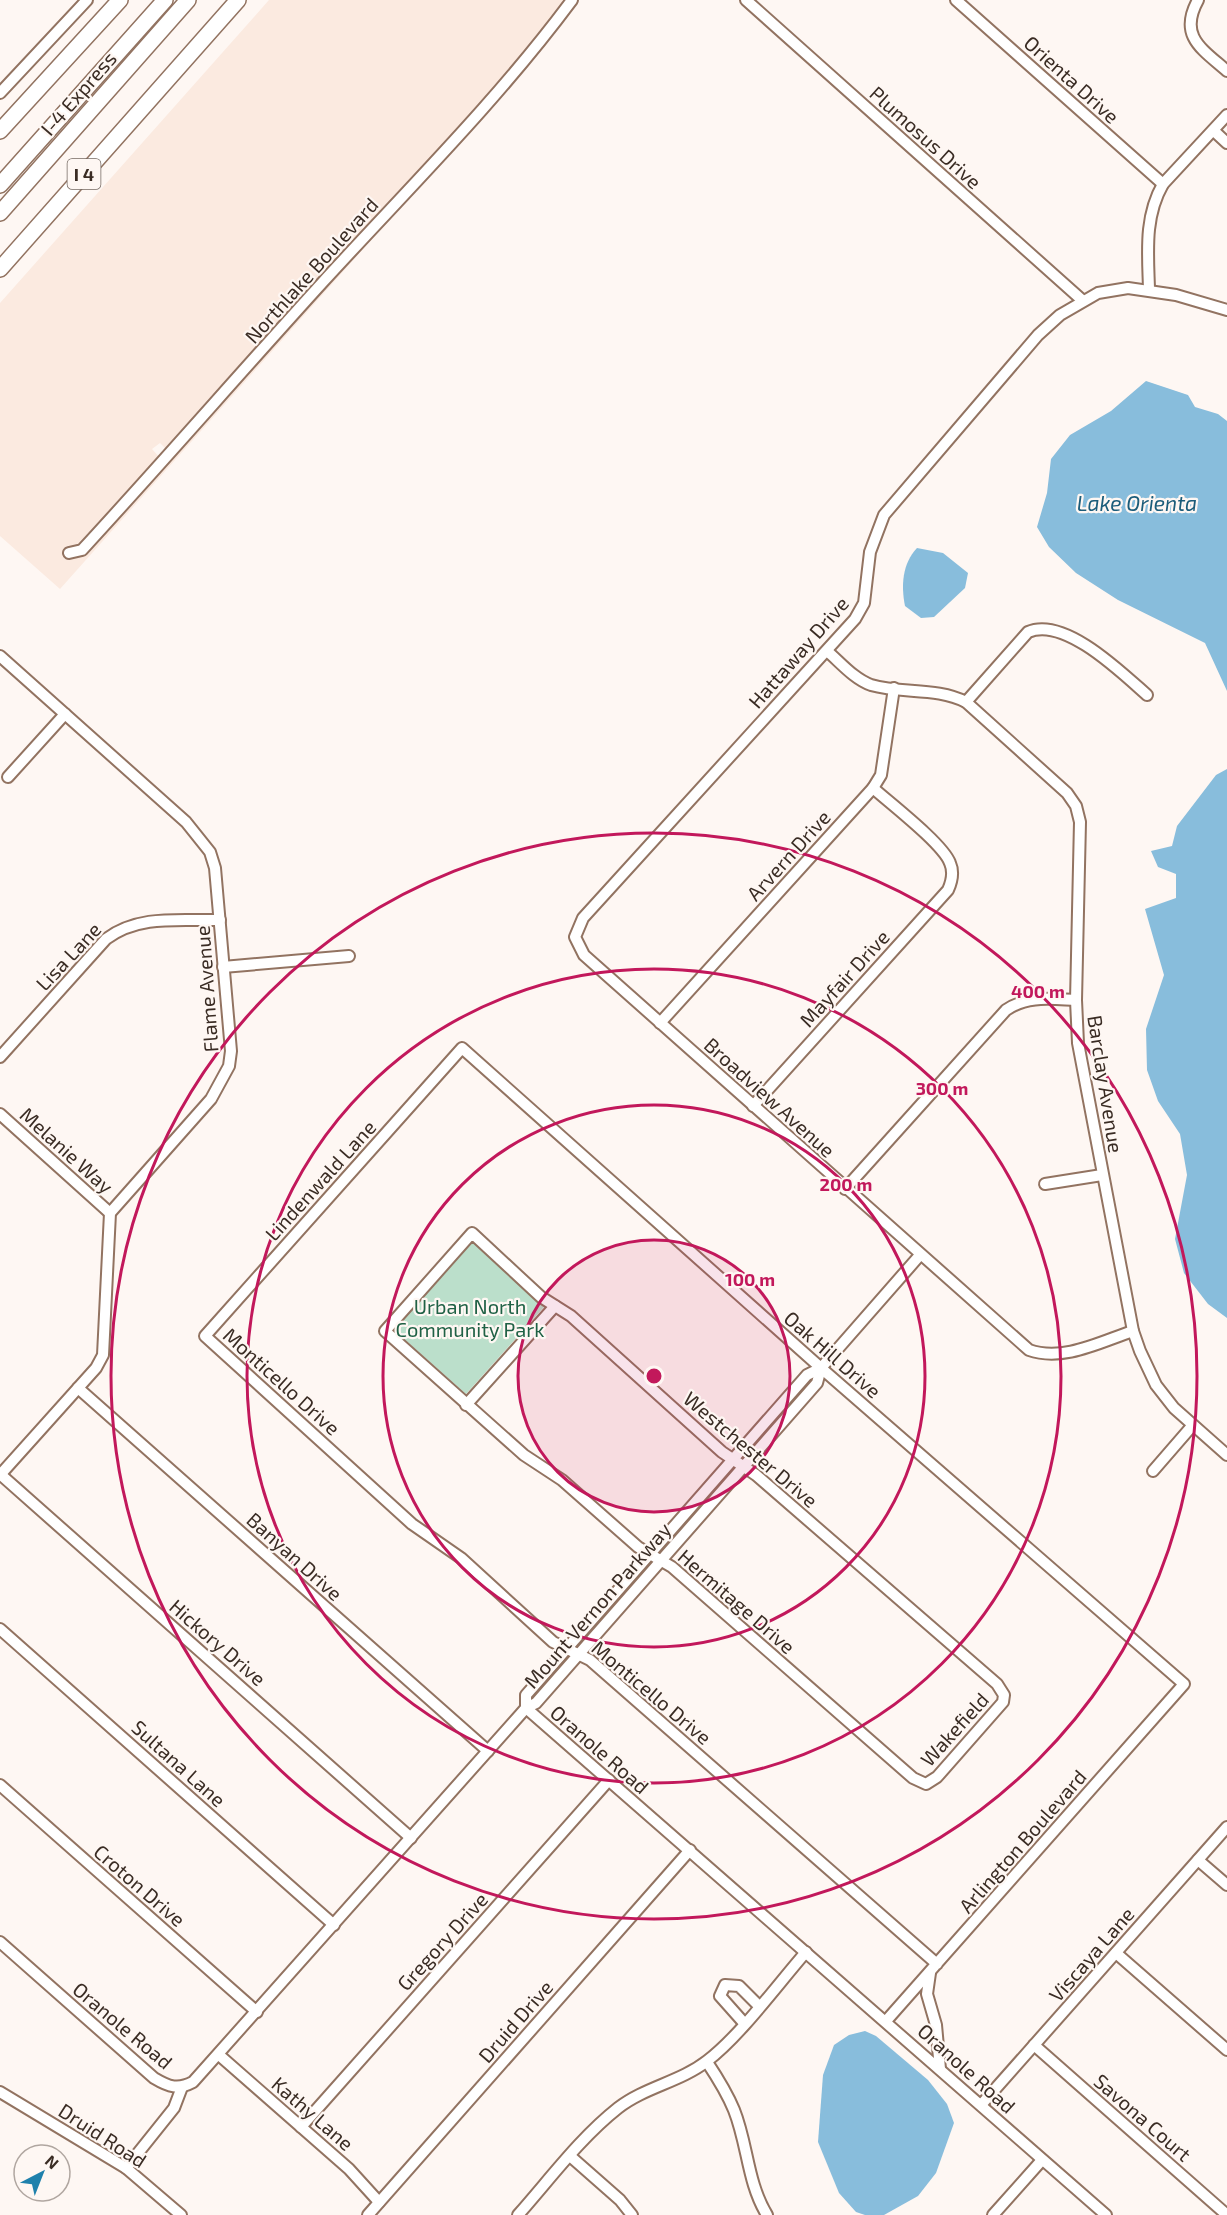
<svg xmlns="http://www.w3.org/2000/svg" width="1227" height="2215" font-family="'Exo 2',sans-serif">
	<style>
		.built { fill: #fbeae0 }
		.green { fill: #bbdfcb }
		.water { fill: #88bddc }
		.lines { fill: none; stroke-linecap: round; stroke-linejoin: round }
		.minor-casing { stroke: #927361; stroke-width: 14 }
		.highway-casing { stroke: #927361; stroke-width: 18 }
		.minor { stroke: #fff; stroke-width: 10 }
		.highway { stroke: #fff; stroke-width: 15 }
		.ring { fill: none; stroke: #c2185b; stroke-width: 3 }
		.labels { text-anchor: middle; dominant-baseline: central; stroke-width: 4.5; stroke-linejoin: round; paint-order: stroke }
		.shield { fill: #fef7f3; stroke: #756962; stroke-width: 1.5 }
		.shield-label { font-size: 18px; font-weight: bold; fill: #3a2c24 }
		.street-label { font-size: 20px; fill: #3a2c24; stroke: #fef7f3 }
		.park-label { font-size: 20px; fill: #1f6145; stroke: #fef7f3 }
		.water-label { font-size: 21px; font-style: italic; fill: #1b5c7a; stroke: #fef7f3 }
		.centre { fill: #c2185b; stroke: #fef7f3; stroke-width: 3 }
		.ring-label { font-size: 18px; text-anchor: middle; font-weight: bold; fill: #c2185b; stroke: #fef7f3; stroke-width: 4.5; stroke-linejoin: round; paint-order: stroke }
	</style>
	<rect width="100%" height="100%" fill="#fef7f3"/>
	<polygon class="built" points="269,0 566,0 505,78 168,451 160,443 152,449 161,459 79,546 63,549 64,559 85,554 430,174 60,589 0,536 0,303"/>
	<polygon class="green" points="473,1242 545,1306 466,1394 394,1330"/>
	<g class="water">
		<polygon points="1146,381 1188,395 1195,407 1218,414 1227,421 1227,691 1205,643 1118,600 1076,573 1049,547 1037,527 1047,493 1051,459 1070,435 1111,411"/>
		<path d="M917,548L943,553L968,573L965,588L934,617L921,618L905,606C901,586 902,564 917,548Z"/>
		<polygon points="1227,769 1227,1318 1208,1304 1184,1273 1175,1239 1187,1175 1180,1134 1158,1101 1147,1070 1146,1029 1164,975 1145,909 1176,898 1176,874 1158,867 1151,851 1172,846 1177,826 1216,775"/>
		<polygon points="865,2031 876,2036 928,2080 947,2104 954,2123 936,2173 918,2196 884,2215 865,2215 856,2212 839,2193 818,2142 823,2075 834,2045 849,2035"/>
	</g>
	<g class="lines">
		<defs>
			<g id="minor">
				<polyline points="746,0 1082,300"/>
				<polyline points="956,0 1163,184"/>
				<path d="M1198,0C1178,36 1202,49 1227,71"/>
				<polyline points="0,93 87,0"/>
				<polyline points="1214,131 1227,143"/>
				<path d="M1149,289C1148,253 1144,217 1163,184L1227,115"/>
				<path d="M69,553L82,550C163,462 241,372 322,283C407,190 497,101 572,0"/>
				<path d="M827,651C840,662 854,679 871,685C902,694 937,687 966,702L1067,793L1076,806L1080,822L1076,1000L1078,1043L1133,1331L1140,1351L1156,1385L1174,1408L1227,1455"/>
				<polyline points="0,656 186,822 210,852 215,868 231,1051 229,1066 211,1099 110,1213 103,1355 96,1368 0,1475"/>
				<path d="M966,702L1028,632C1064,616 1121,672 1147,695"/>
				<polyline points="8,777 65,714"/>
				<polyline points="223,967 349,956"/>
				<polyline points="660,1023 873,788 881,775 894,688"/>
				<path d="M0,1057L106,939C139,914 181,921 220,920"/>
				<path d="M753,1106L948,890C952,881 954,872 950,863C943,844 891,804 873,788"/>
				<polyline points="0,1114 110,1213"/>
				<polyline points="1045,1184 1102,1175"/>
				<path d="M845,1189L1006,1010C1028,995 1051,999 1076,1000"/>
				<polygon points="472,1233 541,1297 571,1316 722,1452 756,1475 997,1684 1004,1695 1003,1702 937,1777 926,1784 913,1778 672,1567 638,1547 562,1480 524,1455 385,1331"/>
				<path d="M1133,1331C1100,1342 1063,1362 1029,1350L584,955L575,937L583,918L855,619L864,603L870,552L884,515L1038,335L1060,315L1098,293L1128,288L1176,295L1227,310"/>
				<polyline points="78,1388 488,1751"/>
				<polyline points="466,1405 555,1306"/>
				<polyline points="1153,1471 1192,1426"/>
				<polyline points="0,1474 411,1838"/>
				<polyline points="0,1629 334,1925"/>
				<polyline points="526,1708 1106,2215"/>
				<polyline points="526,1708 526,1695 807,1375 821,1368 920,1255"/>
				<polyline points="0,1785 257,2012"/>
				<polyline points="1198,1860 1227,1885"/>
				<path d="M0,1942L154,2078C169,2087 178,2090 193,2082L526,1708L536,1703L817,1383L821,1368"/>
				<polyline points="1116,1953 1227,2050"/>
				<polyline points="930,1973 927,1994 936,2025 940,2069"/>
				<polyline points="886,2021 1184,1684 821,1368 462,1048 205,1336 412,1524 461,1558 553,1642 590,1660 937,1964"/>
				<polyline points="744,2023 720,1996 725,1985 739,1986 759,2006"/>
				<polyline points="1034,2045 1227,2215"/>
				<polyline points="219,2055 349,2169 379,2202"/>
				<path d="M707,2062C717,2077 727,2093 734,2110C748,2145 747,2182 767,2215"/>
				<polyline points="0,2092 126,2168 181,2215"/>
				<polyline points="981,2105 1227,1827"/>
				<polyline points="301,2127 609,1780"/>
				<polyline points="570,2156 620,2200 632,2215"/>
				<polyline points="126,2168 174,2108 182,2087"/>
				<polyline points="368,2215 690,1850"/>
				<path d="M518,2215C550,2179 580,2138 618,2108C645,2087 680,2082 707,2061C740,2036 778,1984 806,1952"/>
				<polyline points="993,2215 1042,2160"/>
			</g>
			<g id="highway">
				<polyline points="0,131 120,0"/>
				<polyline points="0,185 165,0"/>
				<polyline points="0,213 188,0"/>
				<polyline points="0,269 238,0"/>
			</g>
		</defs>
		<use href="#minor" class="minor-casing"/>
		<use href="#highway" class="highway-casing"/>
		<use href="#minor" class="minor"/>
		<use href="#highway" class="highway"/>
	</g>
	<circle cx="654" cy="1376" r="136" fill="#c2185b" fill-opacity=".12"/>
	<g class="ring">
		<circle cx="654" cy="1376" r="136"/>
		<circle cx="654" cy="1376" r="271"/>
		<circle cx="654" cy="1376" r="407"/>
		<circle cx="654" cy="1376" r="543"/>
	</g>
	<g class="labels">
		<rect class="shield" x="67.5" y="159" width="33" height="30" rx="4.5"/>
		<g class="shield-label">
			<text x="84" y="174">I 4</text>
		</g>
		<g class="street-label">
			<text transform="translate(1072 79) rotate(42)">Orienta Drive</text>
			<text transform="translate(78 93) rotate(-49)">I-4 Express</text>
			<text transform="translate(926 137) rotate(42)">Plumosus Drive</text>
			<text transform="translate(311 270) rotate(-48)">Northlake Boulevard</text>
			<text transform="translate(798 652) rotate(-49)">Hattaway Drive</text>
			<text transform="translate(788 855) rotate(-48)">Arvern Drive</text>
			<text transform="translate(68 956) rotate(-47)">Lisa Lane</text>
			<text transform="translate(844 978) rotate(-48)">Mayfair Drive</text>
			<text transform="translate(206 989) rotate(-94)">Flame Avenue</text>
			<text transform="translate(1106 1084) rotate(81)">Barclay Avenue</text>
			<text transform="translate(770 1097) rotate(42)">Broadview Avenue</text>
			<text transform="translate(67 1150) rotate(42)">Melanie Way</text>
			<text transform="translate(320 1180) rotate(-48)">Lindenwald Lane</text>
			<text transform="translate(833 1354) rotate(41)">Oak Hill Drive</text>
			<text transform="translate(282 1381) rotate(42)">Monticello Drive</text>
			<text transform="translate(751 1449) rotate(40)">Westchester Drive</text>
			<text transform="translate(295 1556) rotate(42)">Banyan Drive</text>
			<text transform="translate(737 1601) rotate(41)">Hermitage Drive</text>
			<text transform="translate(597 1605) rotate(-49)">Mount Vernon Parkway</text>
			<text transform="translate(218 1642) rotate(41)">Hickory Drive</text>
			<text transform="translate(652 1692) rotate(40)">Monticello Drive</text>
			<text transform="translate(954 1729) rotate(-48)">Wakefield</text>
			<text transform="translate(600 1749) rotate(41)">Oranole Road</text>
			<text transform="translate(179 1763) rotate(42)">Sultana Lane</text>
			<text transform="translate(1022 1841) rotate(-49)">Arlington Boulevard</text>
			<text transform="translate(140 1885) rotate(41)">Croton Drive</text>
			<text transform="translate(442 1941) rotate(-48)">Gregory Drive</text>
			<text transform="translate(1091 1954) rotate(-49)">Viscaya Lane</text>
			<text transform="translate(515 2021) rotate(-49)">Druid Drive</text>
			<text transform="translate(123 2025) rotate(40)">Oranole Road</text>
			<text transform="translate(967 2068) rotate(42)">Oranole Road</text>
			<text transform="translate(313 2113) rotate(41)">Kathy Lane</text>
			<text transform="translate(1143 2117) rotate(41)">Savona Court</text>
			<text transform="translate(103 2135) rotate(33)">Druid Road</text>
		</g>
		<g class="park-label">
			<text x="470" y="1306">Urban North<tspan x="470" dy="23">Community Park</tspan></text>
		</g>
		<g class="water-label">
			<text x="1137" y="502">Lake Orienta</text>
		</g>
	</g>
	<circle cx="654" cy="1376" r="9" class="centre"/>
	<g class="ring-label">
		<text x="1038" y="998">400 m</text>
		<text x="942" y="1095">300 m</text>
		<text x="846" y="1191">200 m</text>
		<text x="750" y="1286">100 m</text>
	</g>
	<g transform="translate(42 2173) rotate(42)"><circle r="28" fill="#fef7f3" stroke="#b0a6a0" stroke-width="1.5"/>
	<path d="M0-4.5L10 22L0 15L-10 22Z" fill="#1f81ac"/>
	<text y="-9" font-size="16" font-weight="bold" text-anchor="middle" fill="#3a2c24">N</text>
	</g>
</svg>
